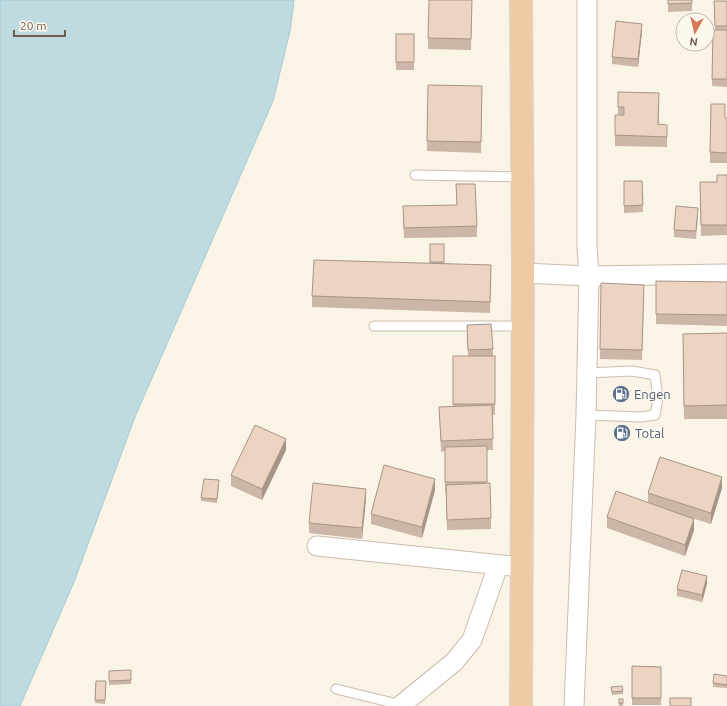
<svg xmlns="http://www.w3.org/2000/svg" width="727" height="706" font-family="Ubuntu,sans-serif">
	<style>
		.water { fill: #bedbe2; stroke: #a5cad3 }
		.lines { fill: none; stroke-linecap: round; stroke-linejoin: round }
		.service-casing { stroke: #cbbcae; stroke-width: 11 }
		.minor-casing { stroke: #cbbcae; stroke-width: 21 }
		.trunk-casing { stroke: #d8d1cd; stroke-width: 24 }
		.service { stroke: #fff; stroke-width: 9 }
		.minor { stroke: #fff; stroke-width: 19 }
		.trunk { stroke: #f0caa5; stroke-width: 22 }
		.wall { fill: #ccb6a7 }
		.shaded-wall { fill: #a69488 }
		.building { fill: #edd4c2; stroke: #a69488 }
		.labels { text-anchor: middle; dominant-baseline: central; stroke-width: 3; stroke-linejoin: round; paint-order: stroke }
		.service-label { font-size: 13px; fill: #4e5e75; stroke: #fdf8ed; text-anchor: start }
	</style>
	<rect width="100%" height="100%" fill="#faf4e7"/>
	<polygon class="water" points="0,0 294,0 290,31 273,101 135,417 74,582 20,706 0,706"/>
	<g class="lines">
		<defs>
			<g id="service">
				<polyline points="415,175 522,177"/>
				<polyline points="374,326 522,326"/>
				<polyline points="586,415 641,417 655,415 658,398 655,375 632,371 586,373"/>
				<polyline points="336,689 402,705"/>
			</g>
			<g id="minor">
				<polyline points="523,273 589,276 727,274"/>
				<polyline points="317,546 521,567"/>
				<polyline points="400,706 454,662 472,640 498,566"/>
				<polyline points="574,706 586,415 589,276 587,247 587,0"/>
			</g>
			<polyline id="trunk" points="521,706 523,273 521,0"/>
		</defs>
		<use href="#service" class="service-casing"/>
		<use href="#minor" class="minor-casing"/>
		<use href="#trunk" class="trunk-casing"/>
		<use href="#service" class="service"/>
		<use href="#minor" class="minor"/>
		<use href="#trunk" class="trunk"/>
	</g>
	<g class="wall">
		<polygon points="472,0 471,50 428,49 428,38"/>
		<polygon points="668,0 692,0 692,11 668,12"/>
		<polygon points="714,1 727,1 727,87 712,86 713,30 715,30"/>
		<polygon points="642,31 638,67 612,64 612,57"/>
		<rect x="396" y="34" width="18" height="36"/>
		<polygon points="482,97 481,153 427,151 427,141"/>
		<polygon points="659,103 659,124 667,125 667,147 615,146 615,135 618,115 618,107"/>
		<polygon points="725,118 727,118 727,163 710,163 710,152"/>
		<polygon points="727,175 727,235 701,236 700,182 717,182"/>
		<polygon points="624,181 642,181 643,212 624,213"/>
		<polygon points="698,215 696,239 674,237 674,230"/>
		<polygon points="403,217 477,226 477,237 404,238"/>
		<polygon points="430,244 444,244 444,264 491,276 490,313 312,307 312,296 430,263"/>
		<polygon points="656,281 727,282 727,326 656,324"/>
		<polygon points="644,295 642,360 600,359 600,349"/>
		<polygon points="467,332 493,349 493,356 495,356 495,415 492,415 493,450 487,450 487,483 491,518 491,529 447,530 446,493 445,493 445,451 441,452 439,407 453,407 453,356 468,356"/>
		<polygon points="727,333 727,419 684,419 683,334"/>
		<polygon points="286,450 262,500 231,486 231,475"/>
		<polygon points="219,484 217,503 201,501 201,498"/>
		<polygon points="722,488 711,524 685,516 694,530 685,556 607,528 607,517 648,502 648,493"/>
		<polygon points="435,490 422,538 371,524 371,514"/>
		<polygon points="366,499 362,539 309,533 309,523"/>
		<polygon points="707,584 702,602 677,596 677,589"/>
		<polygon points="632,666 661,667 661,705 632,705"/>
		<polygon points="131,670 131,684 109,685 109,671"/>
		<polygon points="727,676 727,688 713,687 713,683"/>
		<polygon points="96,681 106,681 105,704 95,703"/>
		<polygon points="611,687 623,691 623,694 612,695"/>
		<rect x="619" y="699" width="4" height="7"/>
	</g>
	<g class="shaded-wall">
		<polygon points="642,24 642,31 638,67 638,59"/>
		<polygon points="286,439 286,450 262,500 262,489"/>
		<polygon points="722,477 722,488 711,524 711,513"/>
		<polygon points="435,479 435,490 422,538 422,527"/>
		<polygon points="366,489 366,499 362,539 362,528"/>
		<polygon points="694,519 694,530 685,556 685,545"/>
		<polygon points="707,576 707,584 702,602 702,595"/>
	</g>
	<g class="building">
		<polygon points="429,0 472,0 471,39 428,38"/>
		<polygon points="668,0 692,0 692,3 668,4"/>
		<polygon points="714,1 727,1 727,26 715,26"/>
		<polygon points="616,21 642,24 638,59 612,57"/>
		<polygon points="713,30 727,30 727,79 712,79"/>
		<rect x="396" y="34" width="18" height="28"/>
		<polygon points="428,85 482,86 481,142 427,141"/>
		<polygon points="618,92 659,93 658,124 667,125 667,137 615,135 615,115 624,115 624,107 618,107"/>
		<polygon points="711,104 725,104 725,118 727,118 727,153 710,152"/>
		<polygon points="717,175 727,175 727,225 701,225 700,182 717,182"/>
		<polygon points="624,181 642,181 643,205 624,206"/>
		<polygon points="456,184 475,184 477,226 404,228 403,206 457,205"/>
		<polygon points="676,206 698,208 696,231 674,230"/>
		<rect x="430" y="244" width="14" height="18"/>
		<polygon points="314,260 491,265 490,302 312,296"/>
		<polygon points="656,281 727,282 727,315 656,314"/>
		<polygon points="601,283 644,285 642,350 600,349"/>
		<polygon points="491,324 493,349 468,350 467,325"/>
		<polygon points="727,333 727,405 684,406 683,334"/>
		<rect x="453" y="356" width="42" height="48"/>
		<polygon points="492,405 493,439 441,441 439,407"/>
		<polygon points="255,425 286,439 262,489 231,475"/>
		<polygon points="487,446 487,482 445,482 445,447"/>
		<polygon points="660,457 722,477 711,513 648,493"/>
		<polygon points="384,465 435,479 422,527 371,514"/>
		<polygon points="204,479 219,480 217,499 201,498"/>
		<polygon points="313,483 366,489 362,528 309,523"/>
		<polygon points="490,483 491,518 447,520 446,485"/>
		<polygon points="616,491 694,519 685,545 607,517"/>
		<polygon points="682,570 707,576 702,595 677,589"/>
		<polygon points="632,666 661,667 661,698 632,698"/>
		<polygon points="131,670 131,680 109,681 109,671"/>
		<polygon points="714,674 727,676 727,685 713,683"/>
		<polygon points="96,681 106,681 105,700 95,700"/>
		<polygon points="622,686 623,691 612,692 611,687"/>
		<rect x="670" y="698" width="21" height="8"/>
		<rect x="619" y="699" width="4" height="4"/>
	</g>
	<defs>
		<symbol id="fuel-disc" viewBox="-11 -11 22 22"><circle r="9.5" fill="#5c6f8a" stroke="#fdf8ed"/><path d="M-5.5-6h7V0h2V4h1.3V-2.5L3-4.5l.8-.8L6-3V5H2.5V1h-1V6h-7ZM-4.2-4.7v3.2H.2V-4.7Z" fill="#fff"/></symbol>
	</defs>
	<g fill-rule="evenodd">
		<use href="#fuel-disc" x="611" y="384" width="20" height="20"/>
		<use href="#fuel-disc" x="612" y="423" width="20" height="20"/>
	</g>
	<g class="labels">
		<g class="service-label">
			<text x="634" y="394">Engen</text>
			<text x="635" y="433">Total</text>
		</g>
	</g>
	<g transform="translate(695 32) rotate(188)"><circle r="19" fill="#fdf8ed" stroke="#c5baad"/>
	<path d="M0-3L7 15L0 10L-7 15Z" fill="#d87a59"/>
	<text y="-6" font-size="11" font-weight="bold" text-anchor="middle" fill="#725c4e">N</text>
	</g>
	<path d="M14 30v6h51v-6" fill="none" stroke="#725c4e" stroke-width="2"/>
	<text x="20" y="30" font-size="12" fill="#725c4e" stroke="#fdf8ed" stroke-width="3" paint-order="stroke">20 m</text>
</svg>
